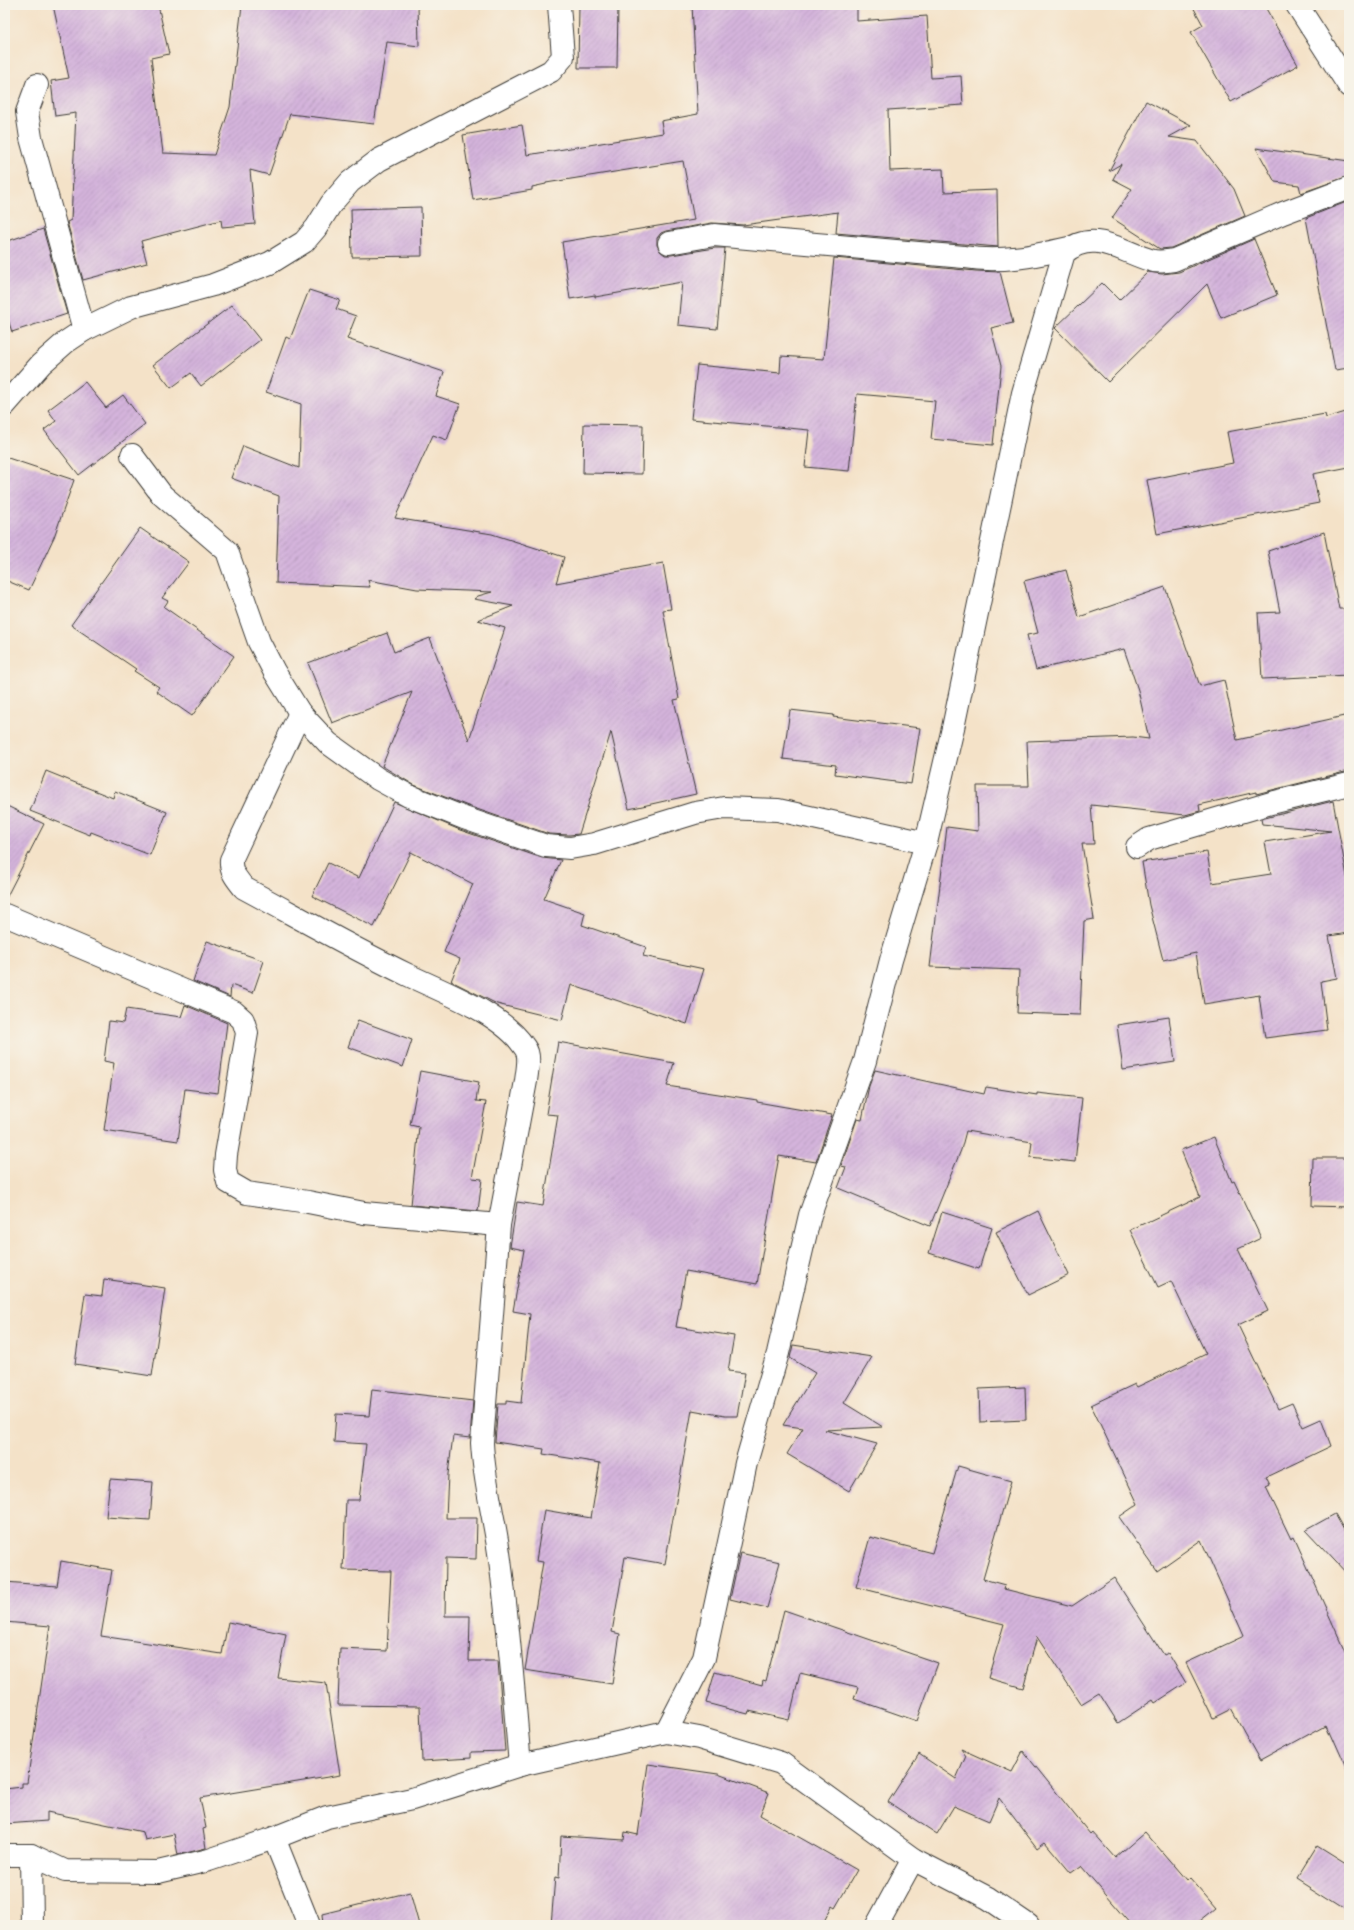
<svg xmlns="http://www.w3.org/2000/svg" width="1354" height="1930" font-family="'Gochi Hand',sans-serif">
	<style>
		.building { fill: url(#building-hatch) }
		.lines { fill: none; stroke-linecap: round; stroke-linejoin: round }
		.minor-casing { stroke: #3c3a36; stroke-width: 24 }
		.secondary-casing { stroke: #3c3a36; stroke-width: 24 }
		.minor { stroke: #fff; stroke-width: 22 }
		.secondary { stroke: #fff; stroke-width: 22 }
	</style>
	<defs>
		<pattern id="building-hatch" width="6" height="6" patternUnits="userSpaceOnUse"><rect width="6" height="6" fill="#d4b4dc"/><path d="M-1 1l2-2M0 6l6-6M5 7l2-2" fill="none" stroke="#b59abc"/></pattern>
	</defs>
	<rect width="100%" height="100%" fill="#f7f3e8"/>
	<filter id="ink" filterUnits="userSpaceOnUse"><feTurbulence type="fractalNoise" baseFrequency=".025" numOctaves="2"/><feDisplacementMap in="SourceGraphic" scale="8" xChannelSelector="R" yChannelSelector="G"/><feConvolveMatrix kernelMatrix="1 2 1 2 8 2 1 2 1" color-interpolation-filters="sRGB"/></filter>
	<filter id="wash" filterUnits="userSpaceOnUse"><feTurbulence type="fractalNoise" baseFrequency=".012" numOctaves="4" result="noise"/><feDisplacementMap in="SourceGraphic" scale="16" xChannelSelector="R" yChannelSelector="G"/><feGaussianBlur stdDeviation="0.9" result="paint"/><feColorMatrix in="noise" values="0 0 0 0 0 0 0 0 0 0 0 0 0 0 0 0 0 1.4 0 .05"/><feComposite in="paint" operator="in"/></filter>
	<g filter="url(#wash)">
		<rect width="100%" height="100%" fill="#f4e2c8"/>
		<g id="blocks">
			<g class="building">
				<polygon points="53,5 158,5 169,54 151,58 163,153 214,155 230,107 242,5 418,5 419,46 387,42 374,124 290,114 269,175 250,170 255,224 222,227 221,220 141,241 147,263 83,280 67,222 71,220 76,113 55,116 51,81 69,78"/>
				<polygon points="579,5 618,5 617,68 578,68"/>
				<polygon points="692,5 857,5 857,21 927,16 931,78 961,76 963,105 888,110 890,171 943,169 944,192 997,190 998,247 836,233 838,212 743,225 712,223 666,231 661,233 657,238 657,245 660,251 665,255 671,255 715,248 725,248 717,329 678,325 682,282 595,297 595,295 570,299 562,242 694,220 683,161 546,183 546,184 532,187 532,190 473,200 463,135 522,125 527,155 663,133 661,121 698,114"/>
				<polygon points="1192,5 1264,5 1298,65 1231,102 1191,32 1203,25"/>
				<polygon points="1146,101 1191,125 1169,137 1197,141 1234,189 1245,216 1171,248 1160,249 1112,218 1132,189 1113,179 1121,164 1109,171"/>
				<polygon points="1256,148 1349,161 1349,176 1301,193 1299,185 1275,182"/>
				<polygon points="1349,201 1349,368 1335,370 1306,218"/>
				<polygon points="421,207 422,256 352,257 351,209"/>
				<polygon points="43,229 67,314 12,332 5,310 5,242"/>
				<polygon points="1254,239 1277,295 1221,318 1207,284 1108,382 1055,328 1102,283 1119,300 1148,272 1162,274 1179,272"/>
				<polygon points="834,258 976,271 1000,272 1013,323 991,328 1001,366 993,445 931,439 935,401 857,394 849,471 805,467 809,430 691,419 697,365 780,373 781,356 824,359"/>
				<polygon points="309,290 340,300 336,309 356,316 347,339 444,372 436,396 460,404 447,440 433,435 395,518 492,534 564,557 556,583 663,563 671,609 663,610 679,699 674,700 696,794 629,809 611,732 579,834 569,835 549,834 468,806 414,785 382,766 412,692 332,723 308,663 387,633 394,652 430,638 469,740 505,628 478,620 513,606 474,599 478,596 492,592 417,589 368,580 370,587 276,583 279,496 231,478 243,446 299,468 301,404 266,392 286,337 290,339"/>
				<polygon points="232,305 260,340 201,386 191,373 171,388 153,365"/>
				<polygon points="85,382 106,408 123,395 145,424 79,475 44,430 56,421 48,410"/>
				<polygon points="1349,411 1349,467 1313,474 1319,503 1157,534 1147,480 1233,463 1227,432 1325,414 1326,418"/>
				<polygon points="584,424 643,425 642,474 583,473"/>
				<polygon points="5,457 74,480 54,537 29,590 5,580"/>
				<polygon points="140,528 189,562 162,598 168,601 164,607 234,656 192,716 156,691 159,687 134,671 136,669 71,625"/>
				<polygon points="1324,532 1339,609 1349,609 1349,675 1262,679 1258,613 1280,612 1268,551"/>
				<polygon points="1066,570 1079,617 1165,587 1200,686 1224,680 1237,740 1344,716 1349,734 1349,771 1256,794 1256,792 1199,805 1200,811 1185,815 1091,805 1094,844 1082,844 1094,919 1084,921 1080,1015 1017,1013 1019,970 930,967 947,827 978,831 977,786 1029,786 1027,741 1133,737 1149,739 1138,690 1124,649 1036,670 1027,635 1038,633 1024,581"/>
				<polygon points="790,710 834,715 833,717 920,728 911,784 835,774 836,765 783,759"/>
				<polygon points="46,771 113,798 115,791 167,812 150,855 91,832 90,835 30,811"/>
				<polygon points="1333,801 1349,887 1349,933 1329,936 1337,978 1321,981 1327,1030 1265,1038 1259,995 1204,1004 1196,953 1163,960 1149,905 1142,862 1207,852 1212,883 1271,874 1265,842 1331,831 1262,824 1261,819"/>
				<polygon points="394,802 460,830 542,858 561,860 544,899 585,913 582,925 646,947 643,956 704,969 687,1024 571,985 562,1020 497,1004 451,981 460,959 444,952 473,884 411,852 374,927 312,896 328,863 359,878"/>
				<polygon points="5,805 44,824 5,900"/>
				<polygon points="207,941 264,961 253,993 231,985 230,997 193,981"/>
				<polygon points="185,1005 227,1023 218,1093 185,1089 178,1141 104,1130 114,1063 104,1061 109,1021 123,1023 126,1009 181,1017"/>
				<polygon points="1169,1017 1175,1062 1123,1070 1117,1025"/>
				<polygon points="358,1020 412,1040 403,1067 348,1047"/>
				<polygon points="558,1042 674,1063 667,1086 757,1100 757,1102 832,1115 816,1162 779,1156 757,1284 686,1271 676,1327 734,1336 728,1371 745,1373 737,1416 725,1416 692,1410 665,1564 625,1557 612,1632 620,1634 612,1684 525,1670 543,1562 536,1561 544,1510 591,1518 600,1463 543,1454 544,1449 495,1442 498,1404 506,1404 506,1401 521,1403 530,1314 513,1311 524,1250 510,1247 517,1202 543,1206 558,1115 546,1114"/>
				<polygon points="875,1070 984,1094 986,1087 1037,1095 1037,1093 1082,1098 1075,1162 1030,1157 1032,1142 966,1131 961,1150 930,1226 838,1188 846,1167 841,1166 857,1119 862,1120 869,1086"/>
				<polygon points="420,1071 479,1082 476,1101 486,1102 472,1178 482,1179 478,1211 411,1205 419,1127 410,1125"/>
				<polygon points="1214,1137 1232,1182 1234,1181 1261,1238 1238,1249 1268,1311 1238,1325 1278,1409 1292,1403 1303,1427 1321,1419 1331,1446 1266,1477 1270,1485 1266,1487 1291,1539 1294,1537 1349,1660 1349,1777 1326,1725 1260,1761 1231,1709 1213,1718 1186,1663 1244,1636 1201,1540 1157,1571 1119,1517 1138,1504 1091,1405 1135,1384 1137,1387 1206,1354 1171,1281 1158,1287 1130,1230 1200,1197 1181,1150"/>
				<polygon points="1313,1158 1349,1158 1349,1207 1312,1206"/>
				<polygon points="1038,1211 1069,1275 1028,1295 996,1232"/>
				<polygon points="942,1212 992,1228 979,1269 929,1253"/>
				<polygon points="104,1279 165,1288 152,1376 75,1364 85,1294 102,1296"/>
				<polygon points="793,1345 872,1357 844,1403 883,1427 825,1430 877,1444 849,1491 787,1454 803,1428 783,1425 815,1373 790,1358"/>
				<polygon points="1025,1387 1026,1420 980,1422 979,1389"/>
				<polygon points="372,1389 473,1401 470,1438 453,1436 448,1474 446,1518 477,1518 476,1559 446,1558 445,1616 470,1616 469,1661 498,1661 505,1751 471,1752 471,1758 422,1761 420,1706 338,1705 340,1649 387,1651 391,1571 343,1570 346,1500 359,1500 366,1444 334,1442 336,1414 369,1416"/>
				<polygon points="958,1466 1011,1481 983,1579 1005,1585 1004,1589 1072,1606 1114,1578 1164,1655 1168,1653 1186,1683 1155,1703 1153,1700 1118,1723 1099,1693 1081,1704 1037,1637 1023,1688 988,1678 1004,1624 856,1587 870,1537 932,1553"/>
				<polygon points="110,1479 153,1482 150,1520 106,1517"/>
				<polygon points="1335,1514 1349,1539 1349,1576 1306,1530"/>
				<polygon points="740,1553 780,1562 767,1608 730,1599"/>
				<polygon points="61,1561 112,1570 101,1636 222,1654 228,1622 286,1634 278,1678 326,1683 340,1775 200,1798 206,1828 203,1829 206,1848 178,1855 174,1834 145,1840 143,1832 47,1812 47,1821 5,1824 5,1789 22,1787 22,1783 27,1783 50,1626 5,1622 5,1582 57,1586"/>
				<polygon points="784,1610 938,1663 917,1721 854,1699 858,1687 800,1673 789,1720 749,1711 748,1714 706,1703 715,1672 762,1685 763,1680 766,1681"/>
				<polygon points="961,1749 1012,1772 1023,1751 1090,1834 1092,1832 1115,1858 1145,1832 1187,1881 1190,1878 1216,1908 1195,1925 1132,1925 1081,1866 1071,1873 1045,1842 1037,1848 999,1798 989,1821 954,1806 937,1834 888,1802 919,1754 956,1779 966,1756"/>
				<polygon points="648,1764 718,1774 769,1793 760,1815 857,1870 835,1908 832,1906 822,1925 551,1925 555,1877 559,1878 561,1836 624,1840 625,1832 638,1835"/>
				<polygon points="1317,1846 1349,1866 1349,1911 1297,1878"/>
				<polygon points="410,1892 419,1925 323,1925 322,1914"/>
			</g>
		</g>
	</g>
	<g filter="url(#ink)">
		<use href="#blocks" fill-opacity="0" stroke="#3c3a36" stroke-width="1"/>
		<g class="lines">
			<defs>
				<g id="minor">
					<polyline points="37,85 27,112 31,138 84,330"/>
					<path d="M669,243L714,235L964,257C1000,263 1034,256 1069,248"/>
					<polyline points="5,405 41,364 66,342 84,330 131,307 213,285 270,263 304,242 316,228 331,204 350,182 379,160 551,71 563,57 559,5"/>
					<polyline points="132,455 162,495 227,551 259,642 274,671 300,713 328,743 378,779 409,796 464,818 546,846 570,848 594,844 695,813 724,808 778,810 926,843"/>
					<path d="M300,713L231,860C230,872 237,879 244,888C298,917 352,948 408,975C443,992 504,1014 525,1048C531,1056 527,1071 526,1081L499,1225L482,1443C484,1483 495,1520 500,1560C509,1628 514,1697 520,1765"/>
					<polyline points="1137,847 1149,839 1271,803 1349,784"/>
					<polyline points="5,915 234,1012 243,1020 247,1033 226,1155 225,1170 228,1182 247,1193 308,1202 364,1213 499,1225"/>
					<path d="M666,1732L704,1658L746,1463L778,1353L810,1215L865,1061L891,960L926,843L953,728L1023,393L1064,253C1093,228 1120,251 1150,260C1158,263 1166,261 1174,260L1283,213L1349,188"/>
					<polyline points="274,1838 309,1925"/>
					<polyline points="5,1855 31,1855 65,1871 158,1872 209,1860 274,1838 327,1817 412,1799 520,1765 666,1732 699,1738 781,1763 913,1859 988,1898 1028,1925"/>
					<polyline points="31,1855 32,1925"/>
					<polyline points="877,1925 913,1859"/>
				</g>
				<polyline id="secondary" points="1297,5 1349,86"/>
			</defs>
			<use href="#minor" class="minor-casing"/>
			<use href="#secondary" class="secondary-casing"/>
			<use href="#minor" class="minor"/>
			<use href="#secondary" class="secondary"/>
		</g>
	</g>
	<rect width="1354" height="1930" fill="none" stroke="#f7f3e8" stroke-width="20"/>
</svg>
